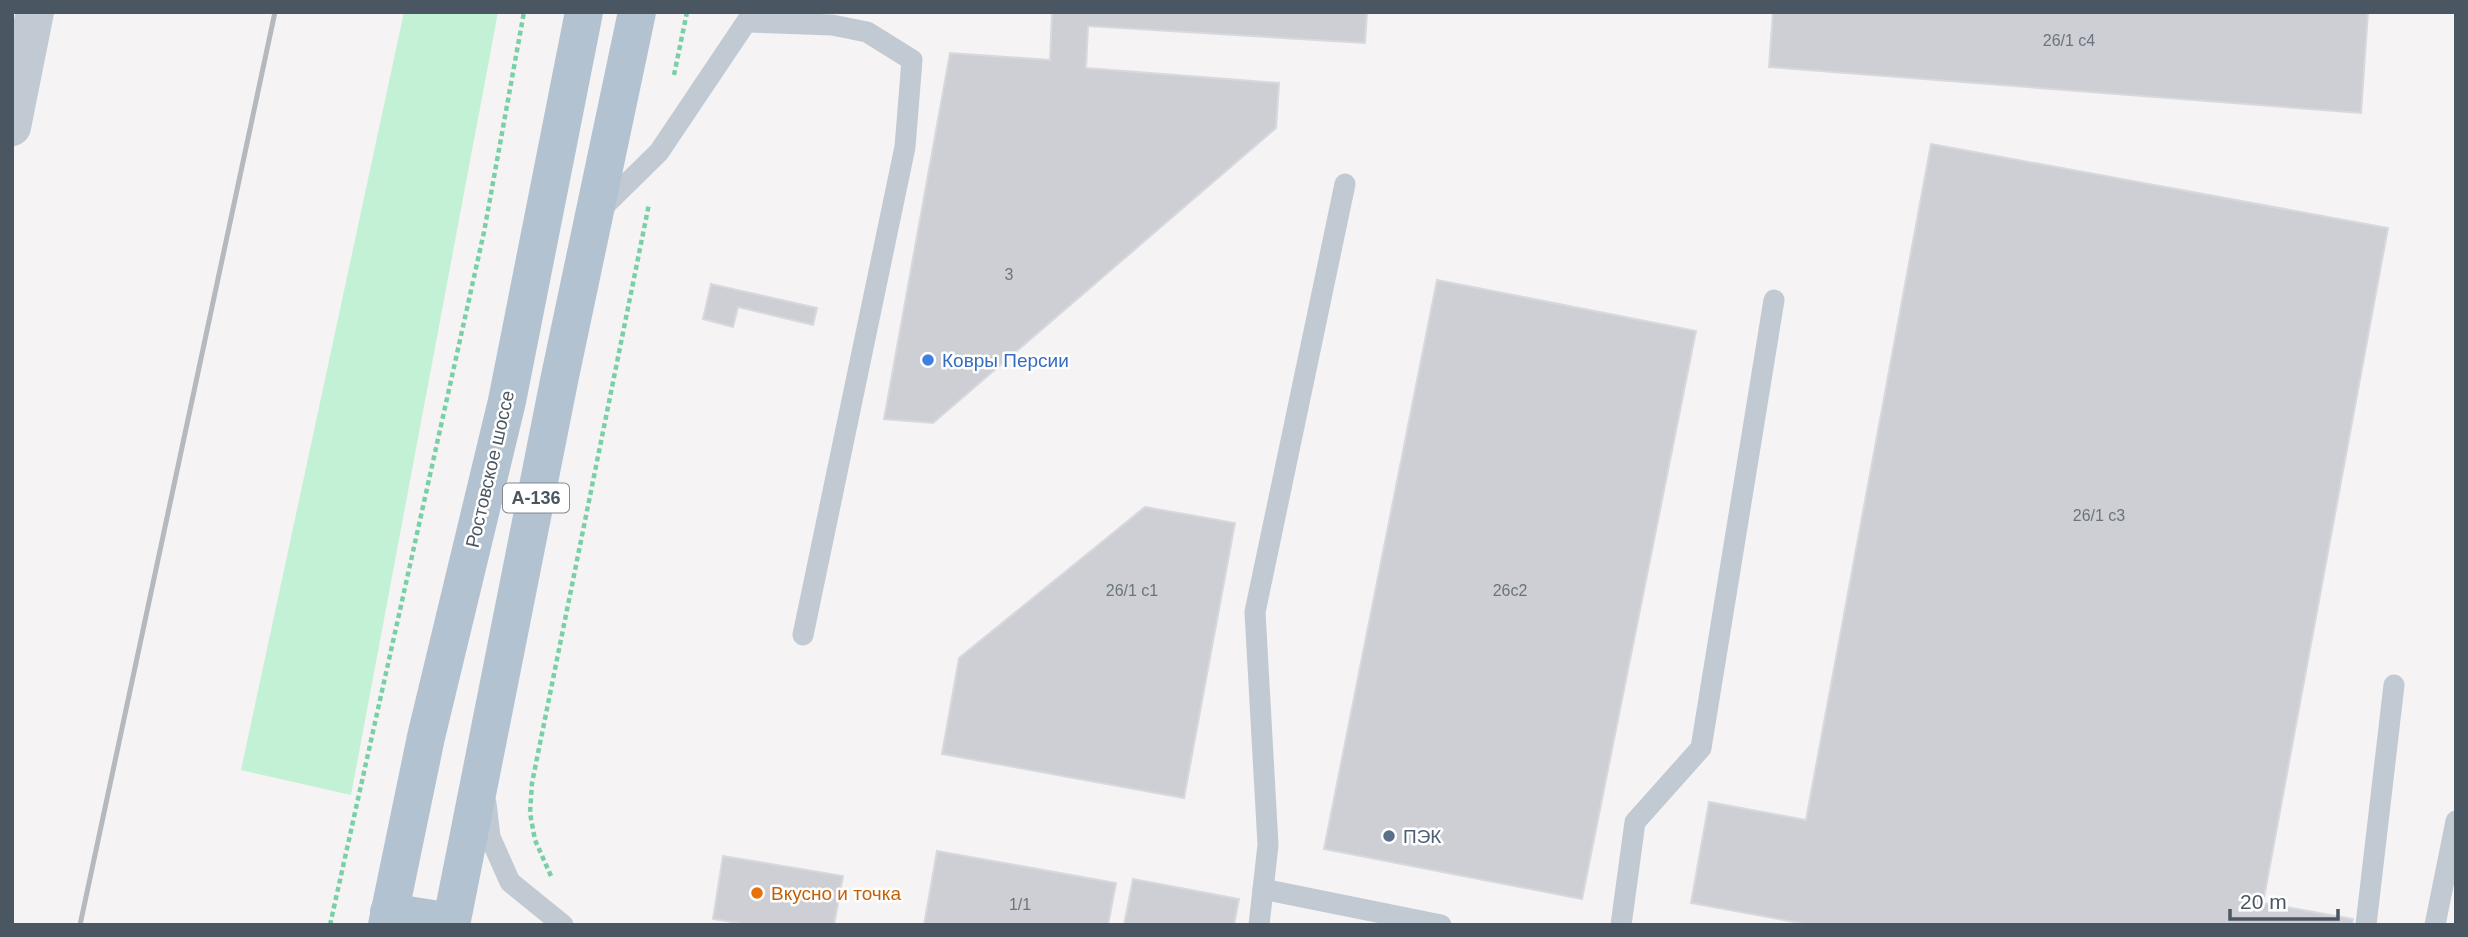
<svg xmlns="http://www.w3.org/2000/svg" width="2468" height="937" font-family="Arial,sans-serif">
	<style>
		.green { fill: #c3f1d5 }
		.building { fill: #cdcfd5; stroke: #d7d9de; stroke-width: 2 }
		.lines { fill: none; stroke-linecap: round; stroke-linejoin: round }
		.path { stroke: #7ad0a6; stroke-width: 4.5; stroke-dasharray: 5 3.5; stroke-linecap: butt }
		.service { stroke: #c1cad2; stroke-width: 21 }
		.minor { stroke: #c1cad2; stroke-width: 38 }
		.primary { stroke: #b3c2d1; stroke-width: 38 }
		.rail { stroke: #b5b8bd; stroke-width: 5 }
		.shop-dot { fill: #3f7fe0; stroke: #fff; stroke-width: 2.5 }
		.service-dot { fill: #5c6f8a; stroke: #fff; stroke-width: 2.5 }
		.food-dot { fill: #e8710a; stroke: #fff; stroke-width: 2.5 }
		.labels { text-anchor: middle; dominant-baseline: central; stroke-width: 5; stroke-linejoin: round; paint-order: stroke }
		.number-label { font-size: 16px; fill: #6b747e }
		.shield { fill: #fff; stroke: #808990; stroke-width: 2 }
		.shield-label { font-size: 18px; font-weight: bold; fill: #4a5661 }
		.shop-label { font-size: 19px; fill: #366cbe; stroke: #fff; text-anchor: start }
		.street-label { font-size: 19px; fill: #4a5661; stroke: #fff }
		.service-label { font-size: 19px; fill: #4e5e75; stroke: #fff; text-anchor: start }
		.food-label { font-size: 19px; fill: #c56008; stroke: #fff; text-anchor: start }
	</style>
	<rect width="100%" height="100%" fill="#f5f3f3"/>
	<polygon class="green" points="404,12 498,12 351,795 241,770"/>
	<g class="building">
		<polygon points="1052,12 1367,12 1365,43 1088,26 1086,68 1279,83 1276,128 933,423 884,419 950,53 1050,60"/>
		<polygon points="1773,12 2368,12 2361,113 1769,67"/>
		<polygon points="1931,144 2388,228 2263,903 2353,919 2352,925 1811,925 1691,903 1709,802 1806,820"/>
		<polygon points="1437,280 1696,331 1582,899 1324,849"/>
		<polygon points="711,284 817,308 813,325 738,307 733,327 703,319"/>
		<polygon points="1145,507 1235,523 1184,798 942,754 959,658"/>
		<polygon points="937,851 1116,883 1108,925 924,925"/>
		<polygon points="723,856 843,876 834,925 750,925 713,919"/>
		<polygon points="1133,879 1239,899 1234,925 1124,925"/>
	</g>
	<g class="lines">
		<g class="path">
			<polyline points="674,75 687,12"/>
			<polyline points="551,876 535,840 530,813 532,783 649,204"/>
			<polyline points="330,925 484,232 524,12"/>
		</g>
		<g class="service">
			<polyline points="748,22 832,25 867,32 912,60 905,147 803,635"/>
			<polyline points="599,211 659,152 753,12"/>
			<polyline points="486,803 490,837 510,882 563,925"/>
			<polyline points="1263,889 1441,925"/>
			<polyline points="1259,925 1268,845 1255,612 1345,184"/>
			<polyline points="1621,925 1635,822 1701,748 1774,300"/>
			<polyline points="2366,925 2394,685"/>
			<polyline points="2435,925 2456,821"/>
		</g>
		<polyline class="minor" points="12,127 35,12"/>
		<g class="primary">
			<polyline points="389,912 451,922"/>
			<polyline points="387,925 426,737 507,401 584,12"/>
			<polyline points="451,925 559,381 637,12"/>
		</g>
		<polyline class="rail" points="80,925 275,12"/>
	</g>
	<circle class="shop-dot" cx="928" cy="360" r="7"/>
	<circle class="service-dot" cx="1389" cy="836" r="7"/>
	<circle class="food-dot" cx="757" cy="893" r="7"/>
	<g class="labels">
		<g class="number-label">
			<text x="2069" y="40">26/1 с4</text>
			<text x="1009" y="274">3</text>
			<text x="2099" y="515">26/1 с3</text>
			<text x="1132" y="590">26/1 с1</text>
			<text x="1510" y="590">26с2</text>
			<text x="1020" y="904">1/1</text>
		</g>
		<rect class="shield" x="503" y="483.5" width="66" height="29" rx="5"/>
		<g class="shield-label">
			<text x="536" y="498">А-136</text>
		</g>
		<g class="shop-label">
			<text x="942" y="360">Ковры Персии</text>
		</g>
		<g class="street-label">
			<text transform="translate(490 469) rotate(-77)">Ростовское шоссе</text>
		</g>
		<g class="service-label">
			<text x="1403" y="836">ПЭК</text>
		</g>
		<g class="food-label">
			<text x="771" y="893">Вкусно и точка</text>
		</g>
	</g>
	<rect width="2468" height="937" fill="none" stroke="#4a5661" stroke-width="28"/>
	<path d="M2230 909v10h108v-10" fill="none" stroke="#4a5661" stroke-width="3.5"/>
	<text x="2240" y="909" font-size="21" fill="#4a5661" stroke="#ffffff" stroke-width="5" paint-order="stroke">20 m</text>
</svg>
